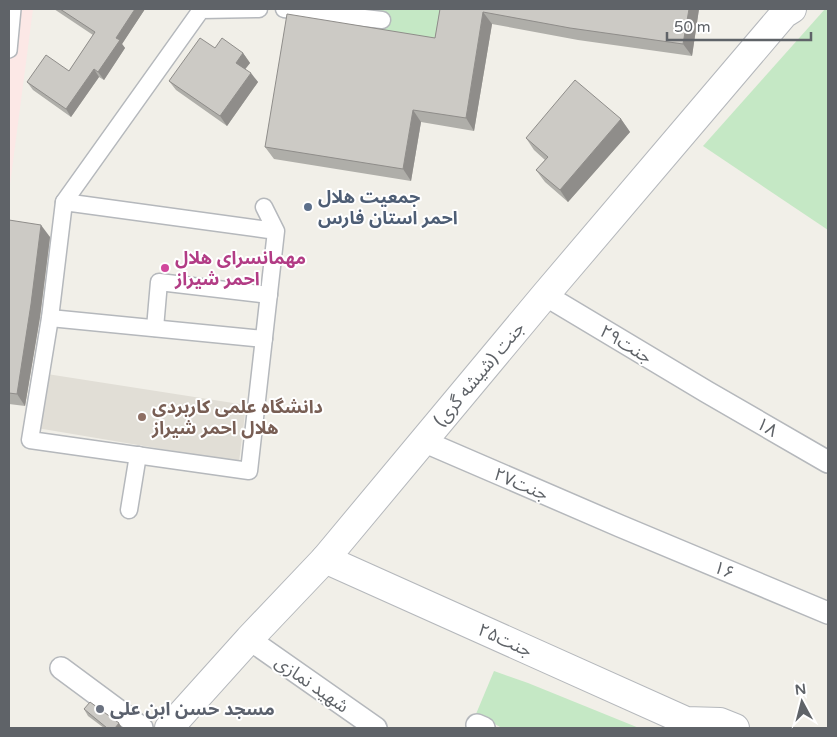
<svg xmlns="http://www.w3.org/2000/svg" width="837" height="737" font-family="'Varela Round','Noto Sans Arabic',sans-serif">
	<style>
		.education { fill: #e1ded6 }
		.medical { fill: #fce8e6 }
		.green { fill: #c5e8c5 }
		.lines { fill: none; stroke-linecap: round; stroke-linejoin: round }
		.service-casing { stroke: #b5b8bc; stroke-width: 14 }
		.pedestrian-casing { stroke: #b5b8bc; stroke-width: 19 }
		.minor-casing { stroke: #b5b8bc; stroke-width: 24 }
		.tertiary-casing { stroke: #b5b8bc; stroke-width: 30 }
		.service { stroke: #fff; stroke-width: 11 }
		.pedestrian { stroke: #fff; stroke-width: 16 }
		.minor { stroke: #fff; stroke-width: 21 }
		.tertiary { stroke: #fff; stroke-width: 28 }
		.wall { fill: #afaea9 }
		.shaded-wall { fill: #8f8d8a }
		.building { fill: #cccac5; stroke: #8f8d8a }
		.service-dot { fill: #5c6f8a; stroke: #fff; stroke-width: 2 }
		.hotel-dot { fill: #d1479c; stroke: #fff; stroke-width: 2 }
		.education-dot { fill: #8d6e63; stroke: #fff; stroke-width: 2 }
		.worship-dot { fill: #6b7280; stroke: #fff; stroke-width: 2 }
		.labels { text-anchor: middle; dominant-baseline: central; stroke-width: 4; stroke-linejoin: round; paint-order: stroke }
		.service-label { font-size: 18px; font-weight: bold; fill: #4e5e75; stroke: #fff; text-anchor: start }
		.hotel-label { font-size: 18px; font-weight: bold; fill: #b23c85; stroke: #fff; text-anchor: start }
		.street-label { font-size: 18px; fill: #5f6368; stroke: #fff }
		.education-label { font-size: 18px; font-weight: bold; fill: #785e54; stroke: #fff; text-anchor: start }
		.worship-label { font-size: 18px; font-weight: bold; fill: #5b616d; stroke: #fff; text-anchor: start }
	</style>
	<rect width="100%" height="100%" fill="#f1efe8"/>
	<polygon class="education" points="47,374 246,405 239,462 37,428"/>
	<polygon class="medical" points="9,9 33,9 9,192"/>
	<g class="green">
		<polygon points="306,9 449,9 444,41 305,19"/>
		<polygon points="825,9 828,9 828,230 703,146"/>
		<polygon points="494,671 528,683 639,728 502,728 476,714"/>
	</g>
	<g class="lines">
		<defs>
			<polyline id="service" points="9,52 11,51 15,9"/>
			<g id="pedestrian">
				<polyline points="284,9 382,20"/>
				<polyline points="64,202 201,10 259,9"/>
				<polyline points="264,207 276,231 249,471 30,440 50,318 64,202 276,231"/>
				<polyline points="50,318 264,339"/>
				<polyline points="155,328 159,282 269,295"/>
				<polyline points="129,510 138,455"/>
			</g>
			<g id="minor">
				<polyline points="545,295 707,392 828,462"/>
				<polyline points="423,441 620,526 828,613"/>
				<polyline points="249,639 376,728"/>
				<polyline points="61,668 142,728"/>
				<polyline points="477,725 484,728"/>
			</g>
			<g id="tertiary">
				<polyline points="325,559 686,721 720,722 735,728"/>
				<polyline points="169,728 249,639 325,559 545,295 784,14 792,9"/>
			</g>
		</defs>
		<use href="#service" class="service-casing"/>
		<use href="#pedestrian" class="pedestrian-casing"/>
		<use href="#minor" class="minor-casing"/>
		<use href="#tertiary" class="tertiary-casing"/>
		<use href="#service" class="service"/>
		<use href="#pedestrian" class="pedestrian"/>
		<use href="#minor" class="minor"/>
		<use href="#tertiary" class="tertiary"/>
	</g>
	<g class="wall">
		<polygon points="54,9 145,9 122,44 125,48 104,80 99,77 71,117 33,90 27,82 69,71 93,35"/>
		<polygon points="440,9 699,9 692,56 578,40 492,24 474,131 421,122 411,181 274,159 265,147 435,38"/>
		<polygon points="243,53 250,63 245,69 258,82 227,126 176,90 169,81"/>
		<polygon points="621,119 630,132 568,202 545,182 536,170 545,160 534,150 526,138"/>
		<polygon points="9,220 50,237 40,317 25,406 9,404"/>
		<polygon points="84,709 122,728 104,728 88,716"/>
	</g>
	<g class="shaded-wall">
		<polygon points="135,9 145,9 122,44 125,48 104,80 98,72 116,38"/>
		<polygon points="689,9 699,9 692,56 683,44"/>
		<polygon points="483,12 492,24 474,131 466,118"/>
		<polygon points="243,53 250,63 243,72 236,63"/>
		<polygon points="94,69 99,77 71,117 66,109"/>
		<polygon points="251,73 258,82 227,126 220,116"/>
		<polygon points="413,110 421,122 411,181 403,169"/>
		<polygon points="621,119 630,132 568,202 560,190"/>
		<polygon points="41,225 50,237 40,317 25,406 17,394"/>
		<polygon points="119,723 122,728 115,728"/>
	</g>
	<g class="building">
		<polygon points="60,9 135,9 116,38 120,40 98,72 94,69 66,109 27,82 46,55 69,71 95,32"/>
		<polygon points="440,9 689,9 683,44 570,28 483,12 466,118 413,110 403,169 265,147 287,14 435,38"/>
		<polygon points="200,38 215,48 222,38 243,53 236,63 251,73 220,116 169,81"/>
		<polygon points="575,80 621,119 560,190 536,170 548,157 526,138"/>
		<polygon points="9,220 41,225 31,304 17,394 9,393"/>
		<polygon points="90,702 119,723 115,728 107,728 84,709"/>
	</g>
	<circle class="service-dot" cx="308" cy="207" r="5"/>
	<circle class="hotel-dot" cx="165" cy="268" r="5"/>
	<circle class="education-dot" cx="142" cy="417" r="5"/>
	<circle class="worship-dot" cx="100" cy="709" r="5"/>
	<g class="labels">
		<g class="service-label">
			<text x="318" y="197">جمعیت هلال<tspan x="318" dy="21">احمر استان فارس</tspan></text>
		</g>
		<g class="hotel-label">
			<text x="175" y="258">مهمانسرای هلال<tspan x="175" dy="21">احمر شیراز</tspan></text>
		</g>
		<g class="street-label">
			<text transform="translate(626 344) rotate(31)">جنت۲۹</text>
			<text transform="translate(479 374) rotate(-50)">جنت (شیشه گری)</text>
			<text transform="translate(767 427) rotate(30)">۱۸</text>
			<text transform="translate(521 484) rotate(23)">جنت۲۷</text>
			<text transform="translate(724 570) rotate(23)">۱۶</text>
			<text transform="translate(505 640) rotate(24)">جنت۲۵</text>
			<text transform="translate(312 684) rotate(35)">شهید نمازی</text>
		</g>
		<g class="education-label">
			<text x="152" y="407">دانشگاه علمی کاربردی<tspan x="152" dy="21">هلال احمر شیراز</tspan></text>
		</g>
		<g class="worship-label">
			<text x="110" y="709">مسجد حسن ابن علی</text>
		</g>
	</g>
	<rect width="837" height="737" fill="none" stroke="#5f6368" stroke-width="20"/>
	<g transform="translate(802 702) rotate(353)" stroke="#ffffff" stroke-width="4" paint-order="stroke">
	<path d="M0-4L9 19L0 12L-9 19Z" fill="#5f6368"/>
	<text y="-8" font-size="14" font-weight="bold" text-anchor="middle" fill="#5f6368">N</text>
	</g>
	<path d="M667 32v8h144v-8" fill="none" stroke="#5f6368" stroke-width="2.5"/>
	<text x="674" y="32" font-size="15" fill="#5f6368" stroke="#ffffff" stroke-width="4" paint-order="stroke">50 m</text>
</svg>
